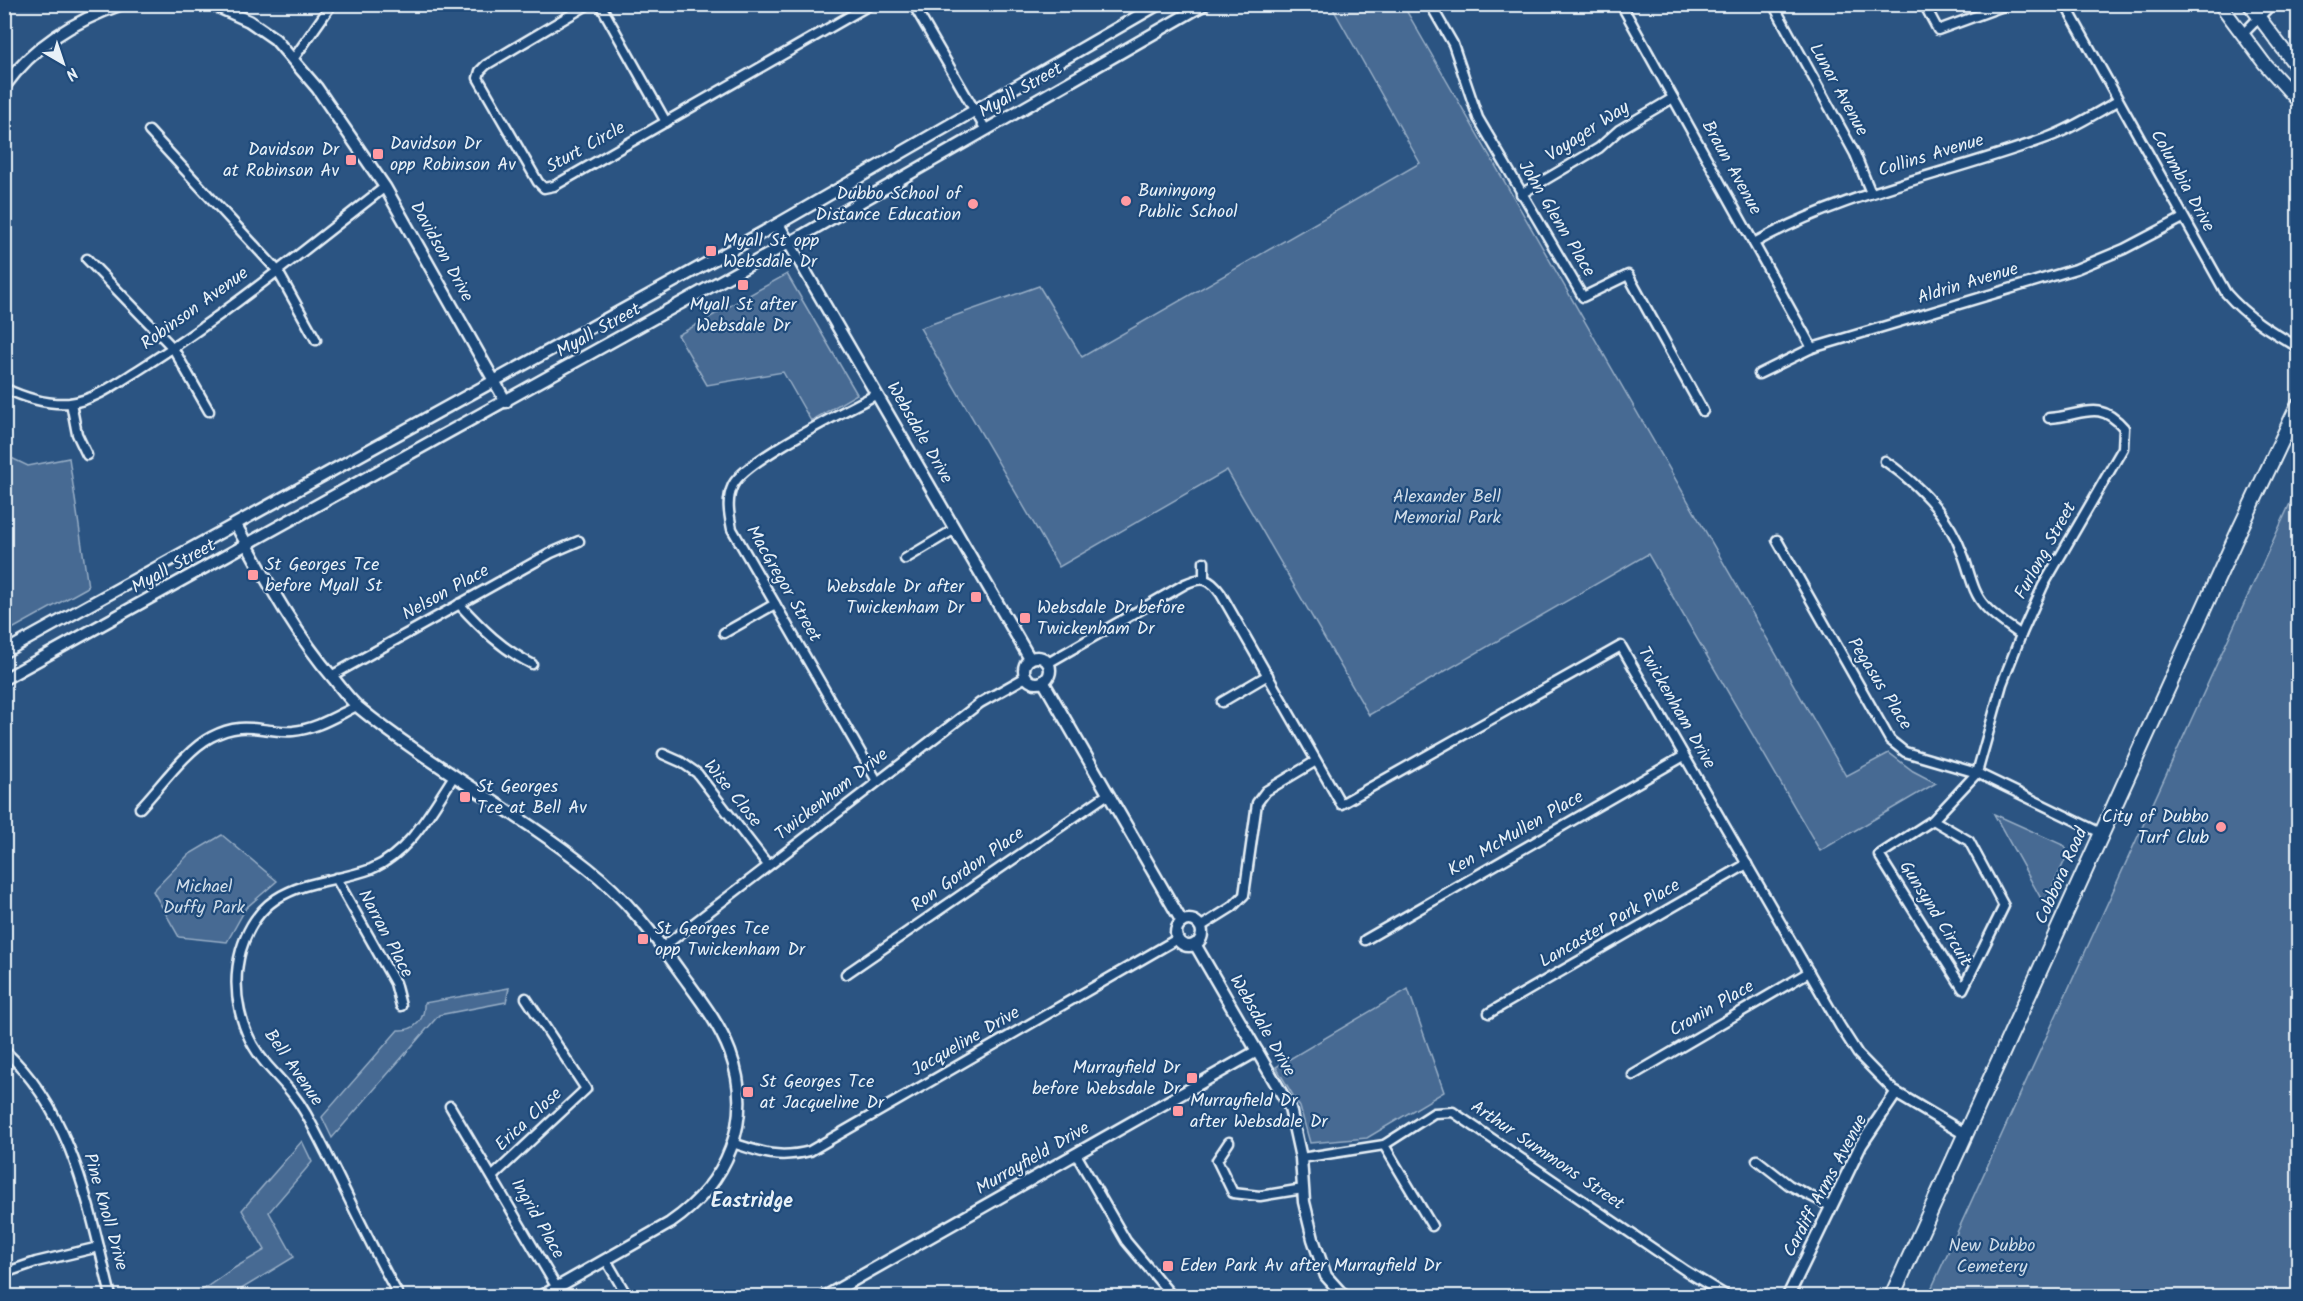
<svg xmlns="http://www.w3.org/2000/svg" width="2303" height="1301" font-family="Kalam,sans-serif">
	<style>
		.green { fill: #476b93; stroke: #98aec6; stroke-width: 1.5 }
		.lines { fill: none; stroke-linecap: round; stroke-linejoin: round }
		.minor-casing { stroke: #e8f1f8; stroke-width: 13 }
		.tertiary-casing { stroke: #e8f1f8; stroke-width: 15 }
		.secondary-casing { stroke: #e8f1f8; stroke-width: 16 }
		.primary-casing { stroke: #e8f1f8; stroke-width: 18 }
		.minor { stroke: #1f4a7a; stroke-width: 8 }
		.tertiary { stroke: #1f4a7a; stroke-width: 10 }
		.secondary { stroke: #1f4a7a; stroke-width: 12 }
		.primary { stroke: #1f4a7a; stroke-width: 14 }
		.poi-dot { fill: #ff9aa2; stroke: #1f4a7a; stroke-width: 2 }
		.labels { text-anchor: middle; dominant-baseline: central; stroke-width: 4.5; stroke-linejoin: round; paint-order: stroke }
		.street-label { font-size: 18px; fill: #e8f1f8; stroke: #1f4a7a }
		.poi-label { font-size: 18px; fill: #e8f1f8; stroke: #1f4a7a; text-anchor: start }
		.park-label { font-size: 18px; fill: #d0dde9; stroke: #1f4a7a }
		.neighbourhood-label { font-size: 20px; font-weight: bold; fill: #e8f1f8; stroke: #1f4a7a }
	</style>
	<rect width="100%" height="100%" fill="#2b5482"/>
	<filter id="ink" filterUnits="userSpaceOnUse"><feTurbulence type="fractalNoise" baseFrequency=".0167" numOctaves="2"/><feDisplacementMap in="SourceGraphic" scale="12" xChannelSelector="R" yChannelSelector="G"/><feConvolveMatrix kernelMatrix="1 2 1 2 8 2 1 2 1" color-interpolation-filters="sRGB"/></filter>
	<g filter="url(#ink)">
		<g class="green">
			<polygon points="1331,5 1403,5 1846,776 1889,753 1913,771 1936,783 1820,851 1648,554 1369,715 1227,470 1059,567 920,328 1039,286 1082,357 1420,163"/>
			<polygon points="787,274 857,394 811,421 783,372 707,385 678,335"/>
			<polygon points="5,455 28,466 69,458 88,587 5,633"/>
			<polygon points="2298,486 2298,1296 1928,1296"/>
			<polygon points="1994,814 2065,846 2068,854 2044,904"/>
			<polygon points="222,835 277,881 246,908 227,942 179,937 153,891 188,855"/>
			<path d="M509,988L506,1002L439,1015L332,1138L322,1117L398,1030C415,1031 425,1020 424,1003Z"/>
			<polygon points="1408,989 1444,1092 1367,1138 1310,1143 1300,1107 1276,1067"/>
			<polygon points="302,1141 312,1162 269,1212 294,1257 230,1296 194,1296 231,1270 265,1250 242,1210"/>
		</g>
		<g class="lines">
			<defs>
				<g id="minor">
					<polyline points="589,4 486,65 480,71 478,78 538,182 544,188 554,186 871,4"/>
					<polyline points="600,4 666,122"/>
					<polyline points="913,4 986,130"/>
					<polyline points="1430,4 1453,44 1478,118 1583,297 1628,275 1703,411"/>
					<polyline points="1621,4 1812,348"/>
					<polyline points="1773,4 1855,154 1871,193"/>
					<polyline points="1924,4 1938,30 2009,4"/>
					<path d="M2065,4L2226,293C2247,317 2270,331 2298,347"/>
					<polyline points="2242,35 2272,4"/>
					<polyline points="294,58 332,4"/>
					<polyline points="149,131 277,270 316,340"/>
					<polyline points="1521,194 1599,148 1619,130 1673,98"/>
					<path d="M1754,243C1847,191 1950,174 2049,137C2073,128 2096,113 2118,101"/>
					<polyline points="87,259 173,348 209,411"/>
					<polyline points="1759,374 1812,348 2076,269 2124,249 2183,218"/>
					<path d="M4,388C25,398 47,405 70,403C95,400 119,382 140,369C226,315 305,249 385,187"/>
					<path d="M877,394C848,410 746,459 733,485C726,500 729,514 732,529L877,781"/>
					<polyline points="71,403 77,434 87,455"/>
					<path d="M1885,461C1918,484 1949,516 1963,555C1970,572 1972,592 1985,606C1994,617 2009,626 2021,635"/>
					<polyline points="1777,540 1890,740 1905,752 1977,773 2101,833"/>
					<polyline points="905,559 955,529"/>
					<polyline points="1204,578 1204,562"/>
					<path d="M459,604C481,628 503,650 532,664"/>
					<polyline points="724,633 775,604"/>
					<path d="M1048,663L1185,584C1202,576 1210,578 1221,594L1341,804L1621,646L1840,1026L1858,1054L1896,1093"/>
					<polyline points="331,676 551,553 579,541"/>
					<polyline points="1222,702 1268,675"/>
					<polyline points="663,754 681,762 697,773 768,865"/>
					<path d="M140,808C160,787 186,750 211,737C245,719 261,733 293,731C316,729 336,716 357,706"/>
					<path d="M1933,820L1969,841L2004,906L1963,989L1879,855L1933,820L1977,773L2002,684L2021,635L2043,586L2123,448L2124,428C2098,398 2083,416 2049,418"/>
					<polyline points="336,878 395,983 401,1006"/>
					<polyline points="1200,927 1232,907 1244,895 1257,803 1266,791 1316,761"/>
					<polyline points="1365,940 1684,756"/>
					<polyline points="663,947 980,703 1026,677"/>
					<polyline points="846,974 1108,794"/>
					<polyline points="1489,1013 1747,864"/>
					<path d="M4,1050C74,1114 89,1209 111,1296"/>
					<polyline points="1633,1075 1809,972"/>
					<polyline points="450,1106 557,1288"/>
					<polyline points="1229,1142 1217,1160 1233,1193 1260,1196 1303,1189"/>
					<path d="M733,1143C762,1153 779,1159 810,1151L1177,939"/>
					<polyline points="1384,1145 1432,1226"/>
					<polyline points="1076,1154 1126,1241 1172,1296"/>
					<polyline points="1301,1158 1384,1145 1434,1113 1453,1112 1686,1271 1727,1296"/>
					<polyline points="1757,1160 1789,1185 1830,1206"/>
					<polyline points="493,1176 586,1089 526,998"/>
					<polyline points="606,1260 627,1296"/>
					<polyline points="4,1273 36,1262 99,1247"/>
					<path d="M399,1296C365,1237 339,1174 306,1114C295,1094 282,1082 267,1065C240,1034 230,990 241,950C247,930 258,911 276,899C305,880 339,881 371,869C410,853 432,809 454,776"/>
				</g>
				<g id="tertiary">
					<polyline points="211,4 249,21 275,39 317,88 385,187 506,402"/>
					<path d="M4,87C34,45 74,21 122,4"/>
					<polyline points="778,224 1030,659"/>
					<path d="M236,525C266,579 293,631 334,679C341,688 349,699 358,707C430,766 515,810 588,868C625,897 654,935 681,973C699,998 719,1023 730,1052C755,1120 727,1184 670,1223L542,1296"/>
					<polyline points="4,652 778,224 1159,4"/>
					<circle cx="1037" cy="670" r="13"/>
					<polyline points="4,679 789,243 1205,4"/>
					<polyline points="1043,681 1182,922"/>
					<circle cx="1189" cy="933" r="13"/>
					<polyline points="1195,944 1290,1108 1301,1158 1304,1202 1313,1239 1326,1276 1344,1296"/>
					<polyline points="826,1296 1257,1051"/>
					<polyline points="1788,1296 1861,1145 1896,1093 1965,1134"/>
				</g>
				<g id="secondary">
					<polyline points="2220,4 2264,63 2298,101"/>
					<polyline points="2249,4 2298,69"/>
				</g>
				<polyline id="primary" points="1892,1296 2238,533 2298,406"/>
			</defs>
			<use href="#minor" class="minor-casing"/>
			<use href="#tertiary" class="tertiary-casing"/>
			<use href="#secondary" class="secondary-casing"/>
			<use href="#primary" class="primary-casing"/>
			<use href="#minor" class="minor"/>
			<use href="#tertiary" class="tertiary"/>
			<use href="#secondary" class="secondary"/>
			<use href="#primary" class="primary"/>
		</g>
	</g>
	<g class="poi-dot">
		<rect x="372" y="148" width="12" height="12" rx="3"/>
		<rect x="345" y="154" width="12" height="12" rx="3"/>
		<circle cx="1126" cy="201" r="6"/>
		<circle cx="973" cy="204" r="6"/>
		<rect x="705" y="245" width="12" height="12" rx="3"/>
		<rect x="737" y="279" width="12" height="12" rx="3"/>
		<rect x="247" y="569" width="12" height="12" rx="3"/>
		<rect x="970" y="591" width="12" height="12" rx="3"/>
		<rect x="1019" y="612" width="12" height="12" rx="3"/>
		<rect x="459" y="791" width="12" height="12" rx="3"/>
		<circle cx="2221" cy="827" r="6"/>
		<rect x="637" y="933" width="12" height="12" rx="3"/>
		<rect x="1186" y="1072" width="12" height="12" rx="3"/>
		<rect x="742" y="1086" width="12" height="12" rx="3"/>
		<rect x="1172" y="1105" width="12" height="12" rx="3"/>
		<rect x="1162" y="1260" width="12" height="12" rx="3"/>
	</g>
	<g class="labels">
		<g class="street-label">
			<text transform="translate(1838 90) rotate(61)">Lunar Avenue</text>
			<text transform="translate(1021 91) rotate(-30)">Myall Street</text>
			<text transform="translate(1588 132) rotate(-33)">Voyager Way</text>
			<text transform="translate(586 148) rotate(-29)">Sturt Circle</text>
			<text transform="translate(1931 156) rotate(-17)">Collins Avenue</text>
			<text transform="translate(1731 168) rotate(61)">Braun Avenue</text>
			<text transform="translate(2182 181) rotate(61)">Columbia Drive</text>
			<text transform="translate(1556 219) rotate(59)">John Glenn Place</text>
			<text transform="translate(441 252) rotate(61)">Davidson Drive</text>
			<text transform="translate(1968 284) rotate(-17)">Aldrin Avenue</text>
			<text transform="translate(195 309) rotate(-36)">Robinson Avenue</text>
			<text transform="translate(599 331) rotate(-29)">Myall Street</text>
			<text transform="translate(919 433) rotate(60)">Websdale Drive</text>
			<text transform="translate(2046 551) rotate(-61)">Furlong Street</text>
			<text transform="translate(174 567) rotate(-29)">Myall Street</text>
			<text transform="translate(783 584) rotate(60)">MacGregor Street</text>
			<text transform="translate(446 593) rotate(-29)">Nelson Place</text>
			<text transform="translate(1879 684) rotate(58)">Pegasus Place</text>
			<text transform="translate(1676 708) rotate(60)">Twickenham Drive</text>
			<text transform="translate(732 794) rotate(51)">Wise Close</text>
			<text transform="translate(832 795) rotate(-38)">Twickenham Drive</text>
			<text transform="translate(1516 834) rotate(-30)">Ken McMullen Place</text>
			<text transform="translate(968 870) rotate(-35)">Ron Gordon Place</text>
			<text transform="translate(2062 876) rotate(-66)">Cobbora Road</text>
			<text transform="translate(1935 914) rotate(58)">Gunsynd Circuit</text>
			<text transform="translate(1610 924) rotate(-30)">Lancaster Park Place</text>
			<text transform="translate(385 934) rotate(62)">Narran Place</text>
			<text transform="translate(1712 1009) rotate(-30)">Cronin Place</text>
			<text transform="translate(1262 1026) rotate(60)">Websdale Drive</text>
			<text transform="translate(966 1042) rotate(-30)">Jacqueline Drive</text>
			<text transform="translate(293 1068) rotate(55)">Bell Avenue</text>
			<text transform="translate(529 1120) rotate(-43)">Erica Close</text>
			<text transform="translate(1547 1156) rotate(34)">Arthur Summons Street</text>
			<text transform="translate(1033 1159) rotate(-30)">Murrayfield Drive</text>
			<text transform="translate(1826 1186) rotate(-62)">Cardiff Arms Avenue</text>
			<text transform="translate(105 1212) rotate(74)">Pine Knoll Drive</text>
			<text transform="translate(537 1219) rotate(60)">Ingrid Place</text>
		</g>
		<g class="poi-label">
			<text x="390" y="144">Davidson Dr<tspan x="390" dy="21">opp Robinson Av</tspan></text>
			<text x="339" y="150" text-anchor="end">Davidson Dr<tspan x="339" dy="21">at Robinson Av</tspan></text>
			<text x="1138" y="191">Buninyong<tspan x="1138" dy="21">Public School</tspan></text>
			<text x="961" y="194" text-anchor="end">Dubbo School of<tspan x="961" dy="21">Distance Education</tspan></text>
			<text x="723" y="241">Myall St opp<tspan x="723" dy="21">Websdale Dr</tspan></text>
			<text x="743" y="305" text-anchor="middle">Myall St after<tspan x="743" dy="21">Websdale Dr</tspan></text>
			<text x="265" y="565">St Georges Tce<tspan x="265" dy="21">before Myall St</tspan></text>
			<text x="964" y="587" text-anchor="end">Websdale Dr after<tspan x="964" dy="21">Twickenham Dr</tspan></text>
			<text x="1037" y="608">Websdale Dr before<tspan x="1037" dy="21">Twickenham Dr</tspan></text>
			<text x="477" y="787">St Georges<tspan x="477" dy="21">Tce at Bell Av</tspan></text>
			<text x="2209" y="817" text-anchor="end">City of Dubbo<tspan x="2209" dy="21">Turf Club</tspan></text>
			<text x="655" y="929">St Georges Tce<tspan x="655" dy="21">opp Twickenham Dr</tspan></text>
			<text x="1180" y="1068" text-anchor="end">Murrayfield Dr<tspan x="1180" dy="21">before Websdale Dr</tspan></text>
			<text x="760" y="1082">St Georges Tce<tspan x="760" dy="21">at Jacqueline Dr</tspan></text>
			<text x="1190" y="1101">Murrayfield Dr<tspan x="1190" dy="21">after Websdale Dr</tspan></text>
			<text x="1180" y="1266">Eden Park Av after Murrayfield Dr</text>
		</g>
		<g class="park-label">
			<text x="1447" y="497">Alexander Bell<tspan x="1447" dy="21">Memorial Park</tspan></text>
			<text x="204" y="887">Michael<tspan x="204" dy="21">Duffy Park</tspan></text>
			<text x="1992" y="1246">New Dubbo<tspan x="1992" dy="21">Cemetery</tspan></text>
		</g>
		<g class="neighbourhood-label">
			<text x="752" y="1202">Eastridge</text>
		</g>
	</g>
	<rect width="2303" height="1301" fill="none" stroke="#1f4a7a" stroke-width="24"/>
	<rect x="12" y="12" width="2279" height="1277" fill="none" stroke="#e8f1f8" stroke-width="2" filter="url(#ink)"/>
	<g transform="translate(63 63) rotate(141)" stroke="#1f4a7a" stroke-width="4.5" paint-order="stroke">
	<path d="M0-4.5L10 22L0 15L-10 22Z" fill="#e8f1f8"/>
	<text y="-9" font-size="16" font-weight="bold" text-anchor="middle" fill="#e8f1f8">N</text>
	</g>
</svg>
